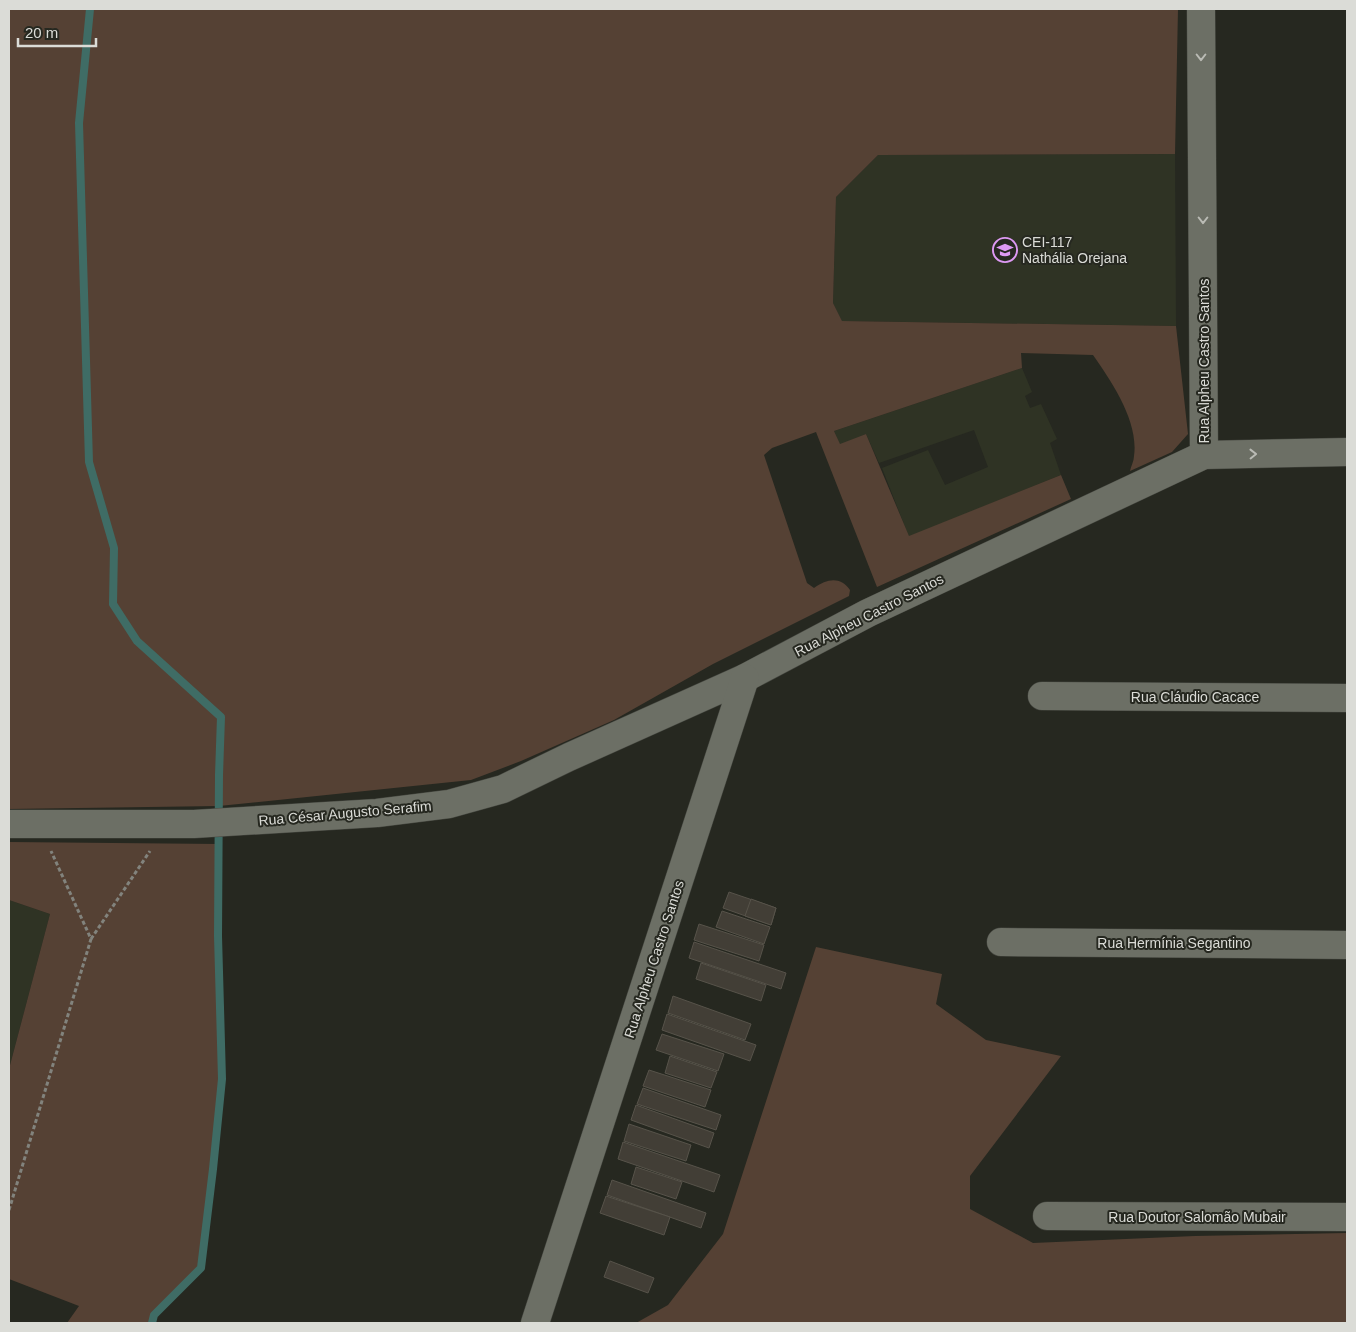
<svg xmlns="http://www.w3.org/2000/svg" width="1356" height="1332" font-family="Arial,sans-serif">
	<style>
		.built { fill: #2f3324 }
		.green { fill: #554134 }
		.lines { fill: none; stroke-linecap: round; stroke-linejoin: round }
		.stream { stroke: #3f6c65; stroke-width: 8 }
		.building { fill: #423e36; stroke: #57534a }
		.minor-casing { stroke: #44463f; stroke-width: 29 }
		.path { stroke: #82837d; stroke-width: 3; stroke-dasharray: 4 2.5; stroke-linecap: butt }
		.minor { stroke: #6c6f65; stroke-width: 28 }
		.oneway { stroke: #babbb5 }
		.labels { text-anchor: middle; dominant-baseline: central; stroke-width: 4; stroke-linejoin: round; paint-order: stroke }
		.poi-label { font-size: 14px; fill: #dbdcd7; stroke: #262820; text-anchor: start }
		.street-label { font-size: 14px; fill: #dbdcd7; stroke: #262820 }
	</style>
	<rect width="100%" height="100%" fill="#262820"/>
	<g class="built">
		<polygon points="1175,154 1176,326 842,321 833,303 836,197 878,155"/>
		<polygon points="1022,368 1032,392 1025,396 1030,408 1041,404 1057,439 1050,443 1061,475 909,537 882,468 928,450 945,485 988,467 974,430 879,463 866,434 840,445 834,431"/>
		<polygon points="9,900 50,914 9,1069"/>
	</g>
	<g class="green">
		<path d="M9,9H1178L1175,154L878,155L836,197L833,303L842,321L1176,326L1188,434L1172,452L1130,471C1131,466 1134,461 1134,456C1139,422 1112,382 1093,355L1021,353L1022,368L834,431L840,444L866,434L909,536L1061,475L1071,499L877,587L816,432L772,448L764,455L807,583L814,588C827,579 840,576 850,590L849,596L713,664L614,720L521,761L471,780L219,806L9,809Z"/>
		<polygon points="9,842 219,844 218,936 222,1079 201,1268 154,1315 152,1323 67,1323 79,1306 9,1279 9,1069 50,914 9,900"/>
		<polygon points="816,947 942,974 936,1004 986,1040 1061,1056 970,1176 970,1209 1033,1243 1195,1236 1347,1233 1347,1323 636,1323 668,1305 723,1234"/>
	</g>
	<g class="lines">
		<polyline class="stream" points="90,9 79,123 89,462 114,548 113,604 137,641 221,717 219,775 218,936 222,1079 213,1169 201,1268 154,1315 152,1323"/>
	</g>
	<g class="building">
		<polygon points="729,892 776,908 771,925 723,908"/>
		<polygon points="751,899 776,908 771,925 745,916"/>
		<polygon points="722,911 770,927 764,944 716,927"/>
		<polygon points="699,924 764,945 759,961 694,940"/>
		<polygon points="694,942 786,973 781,989 689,958"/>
		<polygon points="701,963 766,985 761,1001 696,979"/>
		<polygon points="673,996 751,1024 745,1040 668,1013"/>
		<polygon points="667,1014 756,1045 750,1061 662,1030"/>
		<polygon points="662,1034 724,1054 718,1071 656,1050"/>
		<polygon points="670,1056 717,1072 711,1088 665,1073"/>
		<polygon points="649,1070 711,1090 705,1107 643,1086"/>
		<polygon points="643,1088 721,1115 716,1130 637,1104"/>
		<polygon points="636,1105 714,1133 709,1148 631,1120"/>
		<polygon points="629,1124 691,1145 686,1161 624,1141"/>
		<polygon points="623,1142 720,1175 714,1192 618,1159"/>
		<polygon points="636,1167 682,1182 676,1199 631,1184"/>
		<polygon points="612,1180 706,1213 701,1228 607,1195"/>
		<polygon points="606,1196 670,1217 664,1235 600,1213"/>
		<polygon points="610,1261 654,1278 648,1293 604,1277"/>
	</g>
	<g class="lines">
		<defs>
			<g id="minor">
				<polyline points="1201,9 1204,455"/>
				<polyline points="1042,696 1347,698"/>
				<polyline points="9,824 194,824 377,813 449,804 503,789 569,757 745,678 868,613 1204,455 1347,452"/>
				<polyline points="1001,942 1347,945"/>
				<polyline points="1047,1216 1347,1217"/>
				<polyline points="535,1323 745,678"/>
			</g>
		</defs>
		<use href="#minor" class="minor-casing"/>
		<g class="path">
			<polyline points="91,939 150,851"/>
			<polyline points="9,1210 91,939 51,851"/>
		</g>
		<use href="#minor" class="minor"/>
	</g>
	<defs><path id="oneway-chevron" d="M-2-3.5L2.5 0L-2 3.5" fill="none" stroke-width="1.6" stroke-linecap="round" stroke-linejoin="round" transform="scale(1.25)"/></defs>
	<g class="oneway">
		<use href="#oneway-chevron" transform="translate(1201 57) rotate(90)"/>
		<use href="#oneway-chevron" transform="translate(1203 220) rotate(90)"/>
		<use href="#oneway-chevron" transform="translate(1253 454) rotate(-1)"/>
	</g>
	<defs>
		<symbol id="school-ring" viewBox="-11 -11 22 22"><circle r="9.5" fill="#262820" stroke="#dd99f3" stroke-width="1.5"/><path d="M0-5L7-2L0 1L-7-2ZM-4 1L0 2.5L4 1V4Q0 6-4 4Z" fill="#dd99f3"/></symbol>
	</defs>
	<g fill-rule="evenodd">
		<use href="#school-ring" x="991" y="236" width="28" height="28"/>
	</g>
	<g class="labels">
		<g class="poi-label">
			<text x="1022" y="242">CEI-117<tspan x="1022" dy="16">Nathália Orejana</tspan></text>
		</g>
		<g class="street-label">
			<text transform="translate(1204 361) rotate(-90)">Rua Alpheu Castro Santos</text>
			<text transform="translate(869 615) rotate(-27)">Rua Alpheu Castro Santos</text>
			<text x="1195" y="697">Rua Cláudio Cacace</text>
			<text transform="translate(345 813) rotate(-5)">Rua César Augusto Serafim</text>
			<text x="1174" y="943">Rua Hermínia Segantino</text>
			<text transform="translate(654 959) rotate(-72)">Rua Alpheu Castro Santos</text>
			<text x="1197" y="1217">Rua Doutor Salomão Mubair</text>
		</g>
	</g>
	<rect width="1356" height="1332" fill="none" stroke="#dbdcd7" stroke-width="20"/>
	<path d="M18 38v8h78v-8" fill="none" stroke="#dbdcd7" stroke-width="2.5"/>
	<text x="25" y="38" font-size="15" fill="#dbdcd7" stroke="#262820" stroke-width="4" paint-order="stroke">20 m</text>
</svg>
